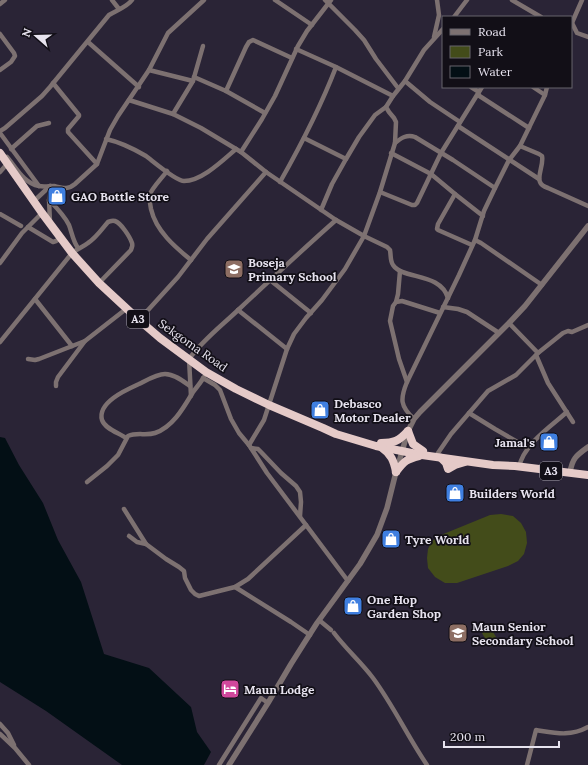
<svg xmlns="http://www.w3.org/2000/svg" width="588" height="765" font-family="Lora,serif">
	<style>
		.green { fill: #434c1a }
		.water { fill: #030f15 }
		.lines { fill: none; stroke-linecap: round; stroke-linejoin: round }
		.minor { stroke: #7d7171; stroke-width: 4.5 }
		.tertiary { stroke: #7d7171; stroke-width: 5.5 }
		.trunk { stroke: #e5cac8; stroke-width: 8 }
		.labels { text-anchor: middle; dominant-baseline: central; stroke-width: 3.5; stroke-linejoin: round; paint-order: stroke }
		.shield { fill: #120f17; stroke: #a7a3ae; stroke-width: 1 }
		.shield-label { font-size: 11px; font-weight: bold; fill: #e7e3ef }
		.poi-label { font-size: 12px; font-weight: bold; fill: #e7e3ef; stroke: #120f17; text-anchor: start }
		.street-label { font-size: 12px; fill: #e7e3ef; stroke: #120f17 }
	</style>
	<rect width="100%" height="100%" fill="#2a2436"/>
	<g class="green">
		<polygon points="501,514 513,516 521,523 526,532 527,543 524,554 518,561 508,566 457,583 445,583 435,577 428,568 427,558 428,549 432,541 441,535 490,515"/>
		<polygon points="490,627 499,642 490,647 482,633"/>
	</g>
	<polygon class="water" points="0,437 5,438 19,465 43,503 58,540 81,582 104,654 149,668 191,707 197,732 211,752 204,765 122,765 46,711 0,682"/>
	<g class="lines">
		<g class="minor">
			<polyline points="112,0 119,9"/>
			<polyline points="275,0 312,25"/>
			<polyline points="325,0 355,30 364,40 376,59 398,88"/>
			<polyline points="512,0 541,17"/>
			<polyline points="0,4 5,0"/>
			<polyline points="454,17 467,0"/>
			<polyline points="572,23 577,33 588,37"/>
			<polyline points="571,25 582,0"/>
			<polyline points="0,34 14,53 15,56 11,62 0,70"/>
			<polyline points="434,37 439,15 437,0"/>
			<polyline points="88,42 139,87"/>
			<polyline points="296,49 336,67 393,96"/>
			<polyline points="149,70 193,81"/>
			<polyline points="194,77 226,91 246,47 249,42 253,40 292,58"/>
			<polyline points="405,81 430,102 460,122"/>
			<polyline points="53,83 79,115 79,116 68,129 68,132 97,164"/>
			<polyline points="471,87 479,92"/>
			<polyline points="533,87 545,95"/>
			<polyline points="226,91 265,113"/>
			<polyline points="478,95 529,128"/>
			<path d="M129,100L173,114L201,128L241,152L266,172L336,220L364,236L387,247L390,250C391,255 390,261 393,265C403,280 440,272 448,298"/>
			<polyline points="173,114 193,81 203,46"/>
			<polyline points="458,126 539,179"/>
			<path d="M0,131L5,128L42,96L50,87L109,15C117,10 127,7 132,0"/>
			<polyline points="0,133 39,186"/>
			<polyline points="304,138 346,159"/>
			<path d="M106,139C120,142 134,149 146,156C154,162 176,181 184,181C202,181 223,160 236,149"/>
			<path d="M395,143C401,138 407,134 415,137L453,160L495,188"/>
			<path d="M520,146L539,154L542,156C544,164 537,176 540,182C541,185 545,187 548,188L588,206"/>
			<polyline points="11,149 37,126 49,123"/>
			<polyline points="241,152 262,119 275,96 298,46 307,31 331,0"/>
			<polyline points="391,153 431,174 455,194 483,216"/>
			<path d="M7,157C16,167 23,183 39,186C44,187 49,186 54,186C63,188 68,190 75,184L97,164L110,130L118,116L149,70L168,33L204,0"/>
			<path d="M167,171C162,178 153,187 150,194C149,199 150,204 151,209C156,231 175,247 191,260"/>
			<polyline points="0,172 7,164"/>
			<path d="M280,182C301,145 321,106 336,67"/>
			<polyline points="380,192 412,205 415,205 417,203 441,153 482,87"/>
			<polyline points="455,194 438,224 437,229 438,230 472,245"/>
			<path d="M49,200C56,207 64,215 69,225C72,233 73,241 78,248"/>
			<polyline points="34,201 50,186"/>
			<polyline points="321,210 332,184 346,159 359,137 375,115 386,107"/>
			<polyline points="0,214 21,226"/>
			<polyline points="50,222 49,200 51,186"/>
			<polyline points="28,227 53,242 56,241 61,238"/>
			<polyline points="475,240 481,243 542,285"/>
			<polyline points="0,263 22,233 42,213"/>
			<polyline points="270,280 311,313"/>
			<polyline points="35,299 72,346"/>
			<polyline points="396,302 398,294 400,271"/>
			<polyline points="443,307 458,309 467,312 499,333"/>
			<polyline points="238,310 287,349"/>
			<polyline points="139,320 178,277 207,239 266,172"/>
			<polyline points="509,323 538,353"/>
			<path d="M0,342L72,253C77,249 83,247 88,243C96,238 102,229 108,222C111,221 112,220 115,221C121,223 130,237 132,243C133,246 132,246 131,250L99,283"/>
			<polyline points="536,355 548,383 573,422"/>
			<polyline points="28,359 35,360 39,359 85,341"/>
			<polyline points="203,378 215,385 220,390 231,419 239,433 249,445 267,473 348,581"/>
			<polyline points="407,382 399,359 390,321 393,306 396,302 402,301 440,313"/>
			<polyline points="56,386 56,382 58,377 85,341 126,309"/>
			<path d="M191,396L189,359C202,341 220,327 236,312C269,281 302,250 336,220"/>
			<polyline points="469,413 495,429 528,448"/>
			<path d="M414,419C400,406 400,399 407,382L459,275L475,240L484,211L495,188L509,160L520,146L545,95L547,87"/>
			<path d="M126,438C119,433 105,429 102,420C97,402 128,389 139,384C147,380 157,374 165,374C174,374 183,381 190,386"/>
			<polyline points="249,445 264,420 287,349 294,334 306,318 322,300 345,269 364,236 380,192 395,143 396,122 394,118 389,112 386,107 393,96 405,81 424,50 443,29"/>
			<polyline points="251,448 258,449 261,452 281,473 296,486 300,492 301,502 300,516"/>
			<polyline points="438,453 451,434 488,391 516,375 538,353 563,333 568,331 572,332 588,325"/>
			<path d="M519,467C524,444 550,427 567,412"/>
			<path d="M87,482L107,466L118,455L128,436C137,432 146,436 155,433C173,427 184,407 193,392C197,387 201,382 204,377"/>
			<polyline points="124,509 146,544 166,559 179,567 184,571 185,578 191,590 195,594 199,596 235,587 248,579 306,525"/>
			<polyline points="129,536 137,542 146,544"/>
			<polyline points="235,587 291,622 310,635"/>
			<polyline points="319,620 331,630"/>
			<path d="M334,633C346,649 361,662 373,678C393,705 408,737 427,765"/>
			<polyline points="0,724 8,733 14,745"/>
			<polyline points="0,734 15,748 29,765"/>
			<polyline points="219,765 261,698 268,703"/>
			<path d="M527,765L536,730C555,733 570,737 588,727"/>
		</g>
		<g class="tertiary">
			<path d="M570,473C572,458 577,455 588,447"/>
			<polyline points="229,765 268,703 291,664 303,645 317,623 360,564 377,535 387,508 396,472 408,431 414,419 420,412 509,323 525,306 588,226"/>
		</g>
		<g class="trunk">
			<polyline points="0,153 42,213 72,253 99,283 139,320 160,338 206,372 236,389 269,405 323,428 336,434 376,446 422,455 493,465 515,466 588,475"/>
			<polyline points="408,431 413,444 423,451"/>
			<path d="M381,443C394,443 399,441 408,431"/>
			<path d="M382,448C391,454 394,461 396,472"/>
			<polyline points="441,458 446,463 448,469 455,465 465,462"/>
			<path d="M396,472C404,461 407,459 419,456"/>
		</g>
	</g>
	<defs>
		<symbol id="shop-square" viewBox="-11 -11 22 22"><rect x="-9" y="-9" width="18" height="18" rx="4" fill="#3f7fe0" stroke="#120f17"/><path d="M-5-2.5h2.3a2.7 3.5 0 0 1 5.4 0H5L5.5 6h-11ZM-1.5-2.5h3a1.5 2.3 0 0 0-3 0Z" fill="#fff"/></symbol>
		<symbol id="school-square" viewBox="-11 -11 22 22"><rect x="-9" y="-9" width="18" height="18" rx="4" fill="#8d6e63" stroke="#120f17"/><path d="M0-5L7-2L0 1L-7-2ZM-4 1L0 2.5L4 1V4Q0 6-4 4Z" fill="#fff"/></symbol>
		<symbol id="hotel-square" viewBox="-11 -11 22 22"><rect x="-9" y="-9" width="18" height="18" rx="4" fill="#d1479c" stroke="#120f17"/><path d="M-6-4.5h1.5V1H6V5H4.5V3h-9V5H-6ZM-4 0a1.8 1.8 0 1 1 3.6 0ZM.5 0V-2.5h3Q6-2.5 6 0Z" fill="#fff"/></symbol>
	</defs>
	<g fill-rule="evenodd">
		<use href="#shop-square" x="46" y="185" width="22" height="22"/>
		<use href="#school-square" x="223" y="258" width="22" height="22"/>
		<use href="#shop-square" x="309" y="399" width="22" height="22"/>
		<use href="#shop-square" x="538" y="431" width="22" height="22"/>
		<use href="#shop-square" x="444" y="482" width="22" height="22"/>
		<use href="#shop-square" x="380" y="528" width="22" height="22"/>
		<use href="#shop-square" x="342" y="595" width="22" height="22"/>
		<use href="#school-square" x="447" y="622" width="22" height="22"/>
		<use href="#hotel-square" x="219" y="678" width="22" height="22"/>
	</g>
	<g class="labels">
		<g class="shield">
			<rect x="127" y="310" width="22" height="18" rx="3"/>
			<rect x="540" y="462" width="22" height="18" rx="3"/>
		</g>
		<g class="shield-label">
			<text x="138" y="319">A3</text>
			<text x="551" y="471">A3</text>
		</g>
		<g class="poi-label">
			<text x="71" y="196">GAO Bottle Store</text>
			<text x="248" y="262">Boseja<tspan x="248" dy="14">Primary School</tspan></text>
			<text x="334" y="403">Debasco<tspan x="334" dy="14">Motor Dealer</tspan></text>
			<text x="535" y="442" text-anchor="end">Jamal's</text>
			<text x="469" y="493">Builders World</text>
			<text x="405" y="539">Tyre World</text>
			<text x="367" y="599">One Hop<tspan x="367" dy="14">Garden Shop</tspan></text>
			<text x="472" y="626">Maun Senior<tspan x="472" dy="14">Secondary School</tspan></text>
			<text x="244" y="689">Maun Lodge</text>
		</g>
		<g class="street-label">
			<text transform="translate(193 345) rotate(35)">Sekgoma Road</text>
		</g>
	</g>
	<rect x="442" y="16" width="130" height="72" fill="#120f17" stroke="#67646d"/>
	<rect x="450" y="29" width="20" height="6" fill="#7d7171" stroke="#67646d"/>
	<text x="478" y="36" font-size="12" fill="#e7e3ef">Road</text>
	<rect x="450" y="46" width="20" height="12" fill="#434c1a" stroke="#67646d"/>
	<text x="478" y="56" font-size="12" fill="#e7e3ef">Park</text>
	<rect x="450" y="66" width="20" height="12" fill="#030f15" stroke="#67646d"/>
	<text x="478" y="76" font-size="12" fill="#e7e3ef">Water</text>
	<g transform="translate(36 36) rotate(290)" stroke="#120f17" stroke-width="3" paint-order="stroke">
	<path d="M0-3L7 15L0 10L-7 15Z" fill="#e7e3ef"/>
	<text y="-6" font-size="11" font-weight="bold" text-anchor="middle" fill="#e7e3ef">N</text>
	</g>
	<path d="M444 741v6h115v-6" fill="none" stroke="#e7e3ef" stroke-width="2"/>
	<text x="450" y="741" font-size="12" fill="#e7e3ef" stroke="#120f17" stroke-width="3" paint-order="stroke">200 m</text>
</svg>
